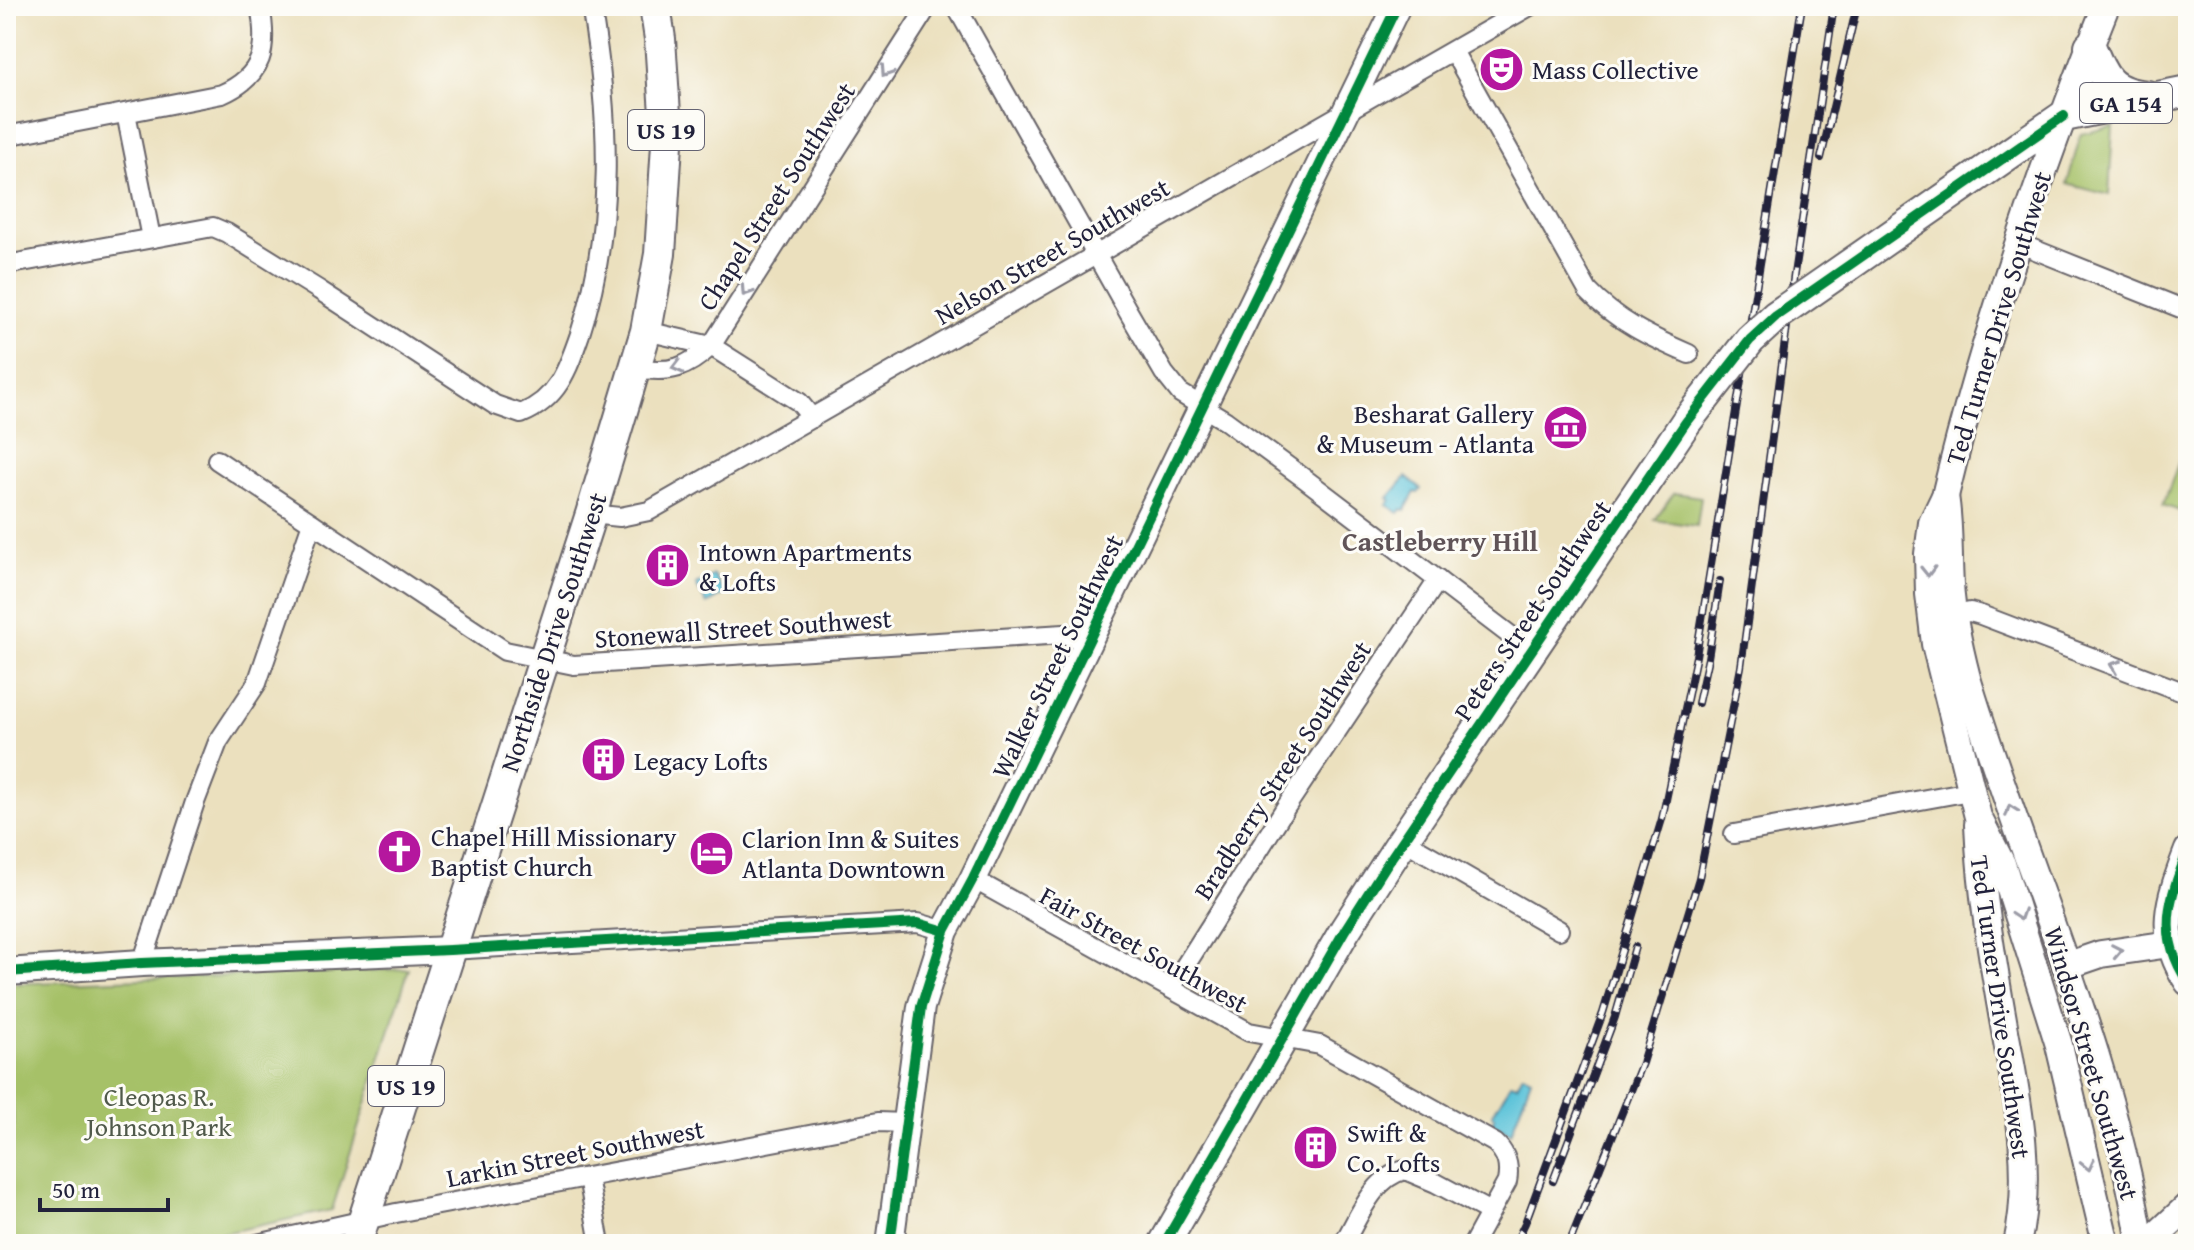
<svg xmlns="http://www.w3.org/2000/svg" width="2194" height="1250" font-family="'Gentium Book Plus',serif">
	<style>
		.green { fill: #a6c168; stroke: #647252; stroke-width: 2 }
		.water { fill: #5cc3d9; stroke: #3f728a; stroke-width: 2 }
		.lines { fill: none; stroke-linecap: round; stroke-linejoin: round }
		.street-casing { stroke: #686469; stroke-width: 22 }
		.secondary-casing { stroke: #686469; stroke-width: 30 }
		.primary-casing { stroke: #686469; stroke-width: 34 }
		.street { stroke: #fff; stroke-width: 18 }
		.secondary { stroke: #fff; stroke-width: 26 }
		.primary { stroke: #fff; stroke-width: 30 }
		.rail-casing { stroke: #22223b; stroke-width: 8 }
		.rail { stroke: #fdfcf7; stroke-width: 5; stroke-dasharray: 15; stroke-linecap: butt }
		.primary-bridge-casing { stroke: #686469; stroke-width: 34; stroke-linecap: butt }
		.primary-bridge { stroke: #fff; stroke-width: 30 }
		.cycleway-casing { stroke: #fdfcf7; stroke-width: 15 }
		.cycleway { stroke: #00873e; stroke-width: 10 }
		.oneway { stroke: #9c9ca7 }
		.labels { text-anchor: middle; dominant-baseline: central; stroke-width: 6; stroke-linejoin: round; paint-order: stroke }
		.shield { fill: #fdfcf7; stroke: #646373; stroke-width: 2 }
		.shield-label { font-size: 24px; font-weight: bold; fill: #22223b }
		.poi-label { font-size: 26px; fill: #22223b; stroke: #fdfcf7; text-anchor: start }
		.street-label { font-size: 26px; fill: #22223b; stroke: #fdfcf7 }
		.park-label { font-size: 26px; fill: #505a4b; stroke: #fdfcf7 }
		.neighbourhood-label { font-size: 28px; font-weight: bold; fill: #605458; stroke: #fdfcf7 }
	</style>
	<rect width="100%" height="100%" fill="#fdfcf7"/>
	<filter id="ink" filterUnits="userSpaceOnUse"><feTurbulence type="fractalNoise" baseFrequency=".0125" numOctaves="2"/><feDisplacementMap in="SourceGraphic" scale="16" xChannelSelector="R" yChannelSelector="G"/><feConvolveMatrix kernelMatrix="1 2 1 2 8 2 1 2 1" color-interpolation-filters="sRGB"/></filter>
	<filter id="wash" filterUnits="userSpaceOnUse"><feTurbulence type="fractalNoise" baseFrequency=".006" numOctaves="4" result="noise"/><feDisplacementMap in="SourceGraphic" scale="32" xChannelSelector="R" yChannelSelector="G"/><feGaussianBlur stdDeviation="1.8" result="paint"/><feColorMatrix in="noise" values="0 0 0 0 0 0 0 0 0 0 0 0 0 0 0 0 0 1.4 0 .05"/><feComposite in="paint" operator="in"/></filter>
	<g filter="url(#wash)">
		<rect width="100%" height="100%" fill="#ebe0be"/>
		<g class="green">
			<polygon points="2113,126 2109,195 2067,184 2081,134"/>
			<polygon points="2181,456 2188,458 2188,514 2163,505"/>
			<polygon points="1674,493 1701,497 1697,526 1655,520"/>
			<polygon points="409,969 332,1210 173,1244 6,1244 6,1126 14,1125 6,1056 6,984"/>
		</g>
		<g class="water">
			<polygon points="1406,477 1421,489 1418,493 1415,492 1405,510 1402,509 1399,513 1387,505 1391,500 1388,498"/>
			<polygon points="714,575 725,594 707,604 696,585"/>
			<polygon points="1523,1074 1531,1078 1511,1133 1491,1123 1495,1117 1492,1115 1511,1083 1517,1085"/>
		</g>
	</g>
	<g filter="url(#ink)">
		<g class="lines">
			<defs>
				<g id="street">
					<polyline points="956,6 1129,313 1164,373 1180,393 1226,421 1305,479 1531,651"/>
					<path d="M1453,51L1588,291C1616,321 1652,338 1689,354"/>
					<polyline points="126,113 151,238"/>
					<path d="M6,136L222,94C264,75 268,49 260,6"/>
					<polyline points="2018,243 2188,311"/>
					<path d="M6,265L213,227L227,233L319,290L495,405L521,414C558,399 568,369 580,334C615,228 610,115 591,6"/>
					<polyline points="646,331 711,346 799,402 812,418"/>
					<path d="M637,368C670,374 687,368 711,346L928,6"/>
					<polyline points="217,460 505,651 574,665 1064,634 1088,643"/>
					<polyline points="591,514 620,517 649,511 1530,6"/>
					<polyline points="1953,615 1970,612 1981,615 2188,694"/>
					<polyline points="1734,834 1970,791"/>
					<polyline points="1403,840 1559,930"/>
					<path d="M973,879L1249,1032L1320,1045L1495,1143C1507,1154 1510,1166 1507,1182L1473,1244"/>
					<polyline points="450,950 918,923 945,931"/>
					<polyline points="142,963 195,802 218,742 257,683 312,523"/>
					<polyline points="1171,988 1286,807 1438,580"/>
					<polyline points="588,1177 600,1244"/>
					<polyline points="257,1244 396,1213 878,1122 904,1123"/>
					<path d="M1343,1244C1359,1217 1373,1177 1405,1170L1436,1183L1490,1212"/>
				</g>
				<g id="secondary">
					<path d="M1945,496C1950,526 1948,555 1950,585C1952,616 1959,647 1967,678C2024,867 2110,1048 2141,1244"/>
					<path d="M1978,825C1981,895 1993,963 2005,1031C2018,1101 2033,1174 2017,1244"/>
					<path d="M2188,850C2169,900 2156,934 2188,982"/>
					<polyline points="2066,966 2101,954 2170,944"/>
					<polyline points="6,972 142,963 450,950"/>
					<polyline points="890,1244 921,1007 945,931 973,879 1397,6"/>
					<path d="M2106,1244L2059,1045L2002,864L1978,817L1935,644L1929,594L1928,554L1932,523L1945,496C1985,329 2042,166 2106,6"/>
					<polyline points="2147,1244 2188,1206"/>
				</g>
				<g id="primary">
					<path d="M2090,46C2103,78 2109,93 2147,96"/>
					<polyline points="2026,142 2064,116 2188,91"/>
					<polyline points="356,1244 591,514 646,331 660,254 667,144 660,39 655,6"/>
					<polyline points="1164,1244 1345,930 1403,840 1686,422"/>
				</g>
			</defs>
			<use href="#street" class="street-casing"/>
			<use href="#secondary" class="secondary-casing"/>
			<use href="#primary" class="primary-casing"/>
			<use href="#street" class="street"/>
			<use href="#secondary" class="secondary"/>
			<use href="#primary" class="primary"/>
			<defs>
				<g id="rail">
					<polyline points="1821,158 1857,6"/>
					<polyline points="1698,703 1708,658 1720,581"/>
					<polyline points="1553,1181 1615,1017 1635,947"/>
					<polyline points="1515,1244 1525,1223 1603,1013 1662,819 1696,656 1802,6"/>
					<polyline points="1569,1244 1642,1063 1699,878 1741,667 1794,274 1834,6"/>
				</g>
			</defs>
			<use href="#rail" class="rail-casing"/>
			<use href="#rail" class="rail"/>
			<defs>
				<polyline id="primary-bridge" points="1686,422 1750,340 1776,316 2026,142"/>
			</defs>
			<use href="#primary-bridge" class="primary-bridge-casing"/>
			<use href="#primary-bridge" class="primary-bridge"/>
			<defs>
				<g id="cycleway">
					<path d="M2188,850C2169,900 2156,934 2188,982"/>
					<polyline points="6,972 142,963 450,950 918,923 945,931"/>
					<polyline points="890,1244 921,1007 945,931 973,879 1397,6"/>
					<polyline points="1164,1244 1345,930 1385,867 1686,422 1750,340 1776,316 2064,116"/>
				</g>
			</defs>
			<use href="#cycleway" class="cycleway-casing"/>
			<use href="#cycleway" class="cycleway"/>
		</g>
		<defs><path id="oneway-chevron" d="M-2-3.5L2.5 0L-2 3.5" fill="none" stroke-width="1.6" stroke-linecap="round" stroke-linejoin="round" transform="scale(2)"/></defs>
		<g class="oneway">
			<use href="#oneway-chevron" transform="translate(886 72) rotate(123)"/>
			<use href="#oneway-chevron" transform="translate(746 291) rotate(123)"/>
			<use href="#oneway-chevron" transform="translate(677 367) rotate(165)"/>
			<use href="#oneway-chevron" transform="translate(1928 571) rotate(89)"/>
			<use href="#oneway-chevron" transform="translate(2115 666) rotate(-159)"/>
			<use href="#oneway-chevron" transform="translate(2011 810) rotate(-110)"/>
			<use href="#oneway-chevron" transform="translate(2019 915) rotate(71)"/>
			<use href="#oneway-chevron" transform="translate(2117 951) rotate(-11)"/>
			<use href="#oneway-chevron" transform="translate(2088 1165) rotate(77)"/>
		</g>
	</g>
	<defs>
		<symbol id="theatre-disc" viewBox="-11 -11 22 22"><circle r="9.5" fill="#b5179e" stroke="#fdfcf7"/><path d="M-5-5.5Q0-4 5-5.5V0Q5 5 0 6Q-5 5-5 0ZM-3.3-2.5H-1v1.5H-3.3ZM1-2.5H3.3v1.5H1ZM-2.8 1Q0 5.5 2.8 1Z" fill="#fff"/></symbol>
		<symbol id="museum-disc" viewBox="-11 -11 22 22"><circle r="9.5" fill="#b5179e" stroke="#fdfcf7"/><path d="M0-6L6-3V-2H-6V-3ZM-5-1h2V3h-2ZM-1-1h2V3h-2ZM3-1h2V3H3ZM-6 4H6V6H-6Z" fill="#fff"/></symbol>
		<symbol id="building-disc" viewBox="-11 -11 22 22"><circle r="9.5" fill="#b5179e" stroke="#fdfcf7"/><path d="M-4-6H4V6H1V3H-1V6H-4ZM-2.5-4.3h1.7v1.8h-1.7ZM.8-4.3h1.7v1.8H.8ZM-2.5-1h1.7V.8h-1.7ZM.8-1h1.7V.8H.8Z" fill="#fff"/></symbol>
		<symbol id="church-disc" viewBox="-11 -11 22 22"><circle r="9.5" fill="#b5179e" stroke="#fdfcf7"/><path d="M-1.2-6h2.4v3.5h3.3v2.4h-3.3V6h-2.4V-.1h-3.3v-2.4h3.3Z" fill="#fff"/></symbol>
		<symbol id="hotel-disc" viewBox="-11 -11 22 22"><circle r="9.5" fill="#b5179e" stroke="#fdfcf7"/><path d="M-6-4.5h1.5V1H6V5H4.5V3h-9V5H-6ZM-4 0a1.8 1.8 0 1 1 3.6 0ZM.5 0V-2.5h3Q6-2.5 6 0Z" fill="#fff"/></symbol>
	</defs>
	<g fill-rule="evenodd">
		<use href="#theatre-disc" x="1476" y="44" width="51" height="51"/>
		<use href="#museum-disc" x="1540" y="402" width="51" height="51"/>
		<use href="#building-disc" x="642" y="540" width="51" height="51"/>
		<use href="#building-disc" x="578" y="734" width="51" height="51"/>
		<use href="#church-disc" x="374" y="826" width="51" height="51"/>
		<use href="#hotel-disc" x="686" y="828" width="51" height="51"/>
		<use href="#building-disc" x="1290" y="1122" width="51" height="51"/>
	</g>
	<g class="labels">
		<g class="shield">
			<rect x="2080" y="83" width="92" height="40" rx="6"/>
			<rect x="628" y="110" width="76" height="40" rx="6"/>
			<rect x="368" y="1066" width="76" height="40" rx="6"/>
		</g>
		<g class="shield-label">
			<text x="2126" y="103">GA 154</text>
			<text x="666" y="130">US 19</text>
			<text x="406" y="1086">US 19</text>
		</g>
		<g class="poi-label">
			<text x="1532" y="69">Mass Collective</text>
			<text x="1534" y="413" text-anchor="end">Besharat Gallery<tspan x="1534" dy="30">&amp; Museum - Atlanta</tspan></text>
			<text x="699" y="551">Intown Apartments<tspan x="699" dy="30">&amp; Lofts</tspan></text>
			<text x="634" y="760">Legacy Lofts</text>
			<text x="431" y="836">Chapel Hill Missionary<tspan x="431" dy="30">Baptist Church</tspan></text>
			<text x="742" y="838">Clarion Inn &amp; Suites<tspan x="742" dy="30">Atlanta Downtown</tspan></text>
			<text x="1347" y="1132">Swift &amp;<tspan x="1347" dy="30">Co. Lofts</tspan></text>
		</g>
		<g class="street-label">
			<text transform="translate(776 196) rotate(-57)">Chapel Street Southwest</text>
			<text transform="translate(1052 251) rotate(-30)">Nelson Street Southwest</text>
			<text transform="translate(1998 318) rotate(-73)">Ted Turner Drive Southwest</text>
			<text transform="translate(1532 610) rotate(-56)">Peters Street Southwest</text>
			<text transform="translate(743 628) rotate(-4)">Stonewall Street Southwest</text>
			<text transform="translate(553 632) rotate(-72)">Northside Drive Southwest</text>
			<text transform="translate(1057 656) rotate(-64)">Walker Street Southwest</text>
			<text transform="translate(1282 770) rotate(-57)">Bradberry Street Southwest</text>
			<text transform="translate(1144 949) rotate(29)">Fair Street Southwest</text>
			<text transform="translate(2001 1007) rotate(82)">Ted Turner Drive Southwest</text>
			<text transform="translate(2092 1063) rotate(74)">Windsor Street Southwest</text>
			<text transform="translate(575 1153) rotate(-11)">Larkin Street Southwest</text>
		</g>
		<g class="park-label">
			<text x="159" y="1096">Cleopas R.<tspan x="159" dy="30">Johnson Park</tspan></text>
		</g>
		<g class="neighbourhood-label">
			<text x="1440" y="540">Castleberry Hill</text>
		</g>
	</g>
	<rect width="2194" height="1250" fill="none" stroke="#fdfcf7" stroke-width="32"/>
	<path d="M40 1198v12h128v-12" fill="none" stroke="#22223b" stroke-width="4"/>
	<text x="52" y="1198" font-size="24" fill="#22223b" stroke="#fdfcf7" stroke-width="6" paint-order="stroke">50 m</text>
</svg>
